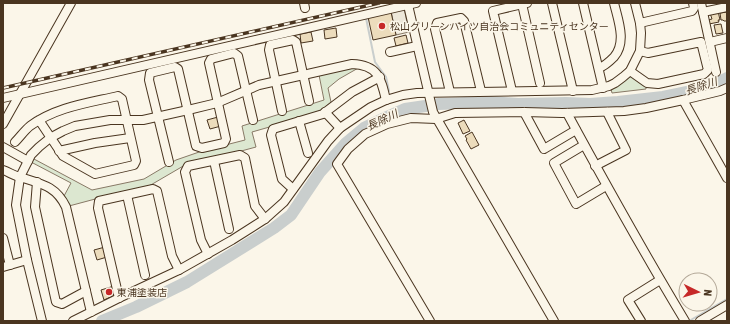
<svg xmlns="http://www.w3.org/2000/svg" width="730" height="324" font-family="'Asap Condensed','Noto Sans JP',sans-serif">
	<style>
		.green { fill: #dce7d0; stroke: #887966 }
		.parking { fill: #ede7d9; stroke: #887966 }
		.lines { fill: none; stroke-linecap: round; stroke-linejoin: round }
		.stream { stroke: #c9cecd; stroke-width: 2 }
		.river { stroke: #c9cecd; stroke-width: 12 }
		.building { fill: #ecdcbc; stroke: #4a3520 }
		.minor-casing { stroke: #4a3520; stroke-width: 10 }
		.minor { stroke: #fbf6e9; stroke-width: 8 }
		.rail-casing { stroke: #4a3520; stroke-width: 3.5 }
		.rail { stroke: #fbf6e9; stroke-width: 2; stroke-dasharray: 6; stroke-linecap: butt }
		.poi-dot { fill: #c62828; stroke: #fbf6e9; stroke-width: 1.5 }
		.labels { text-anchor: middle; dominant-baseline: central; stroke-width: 3; stroke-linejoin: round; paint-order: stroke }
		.poi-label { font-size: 10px; fill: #4a3520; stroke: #fbf6e9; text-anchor: start }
		.water-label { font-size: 11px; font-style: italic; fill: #4a3520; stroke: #fbf6e9 }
	</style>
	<rect width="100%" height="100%" fill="#fbf6e9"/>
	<g class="green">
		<polygon points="352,67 360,67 339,79 328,88 331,102 322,110 301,118 252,132 256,147 197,163 185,165 149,186 99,198 69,206 64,196 71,183 31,162 34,159 92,190 144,179 176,160 202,151 245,140 242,126 324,100 319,75"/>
		<polygon points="631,74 646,85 646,89 612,93 611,89"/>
	</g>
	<polygon class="parking" points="404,8 409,32 396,35 391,11"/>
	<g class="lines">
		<g class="stream">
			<polyline points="366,18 375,62 386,77 389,91"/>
			<polyline points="394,109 394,114"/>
			<polyline points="689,321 727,299"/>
		</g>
		<polyline class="river" points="102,321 136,307 187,282 274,228 291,215 320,172 346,143 364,128 387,117 405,109 439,104 491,102 518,104 566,103 590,104 618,102 663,97 692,91 707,88 727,78"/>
	</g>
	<g class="building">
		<polygon points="718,11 720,20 718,20 719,22 709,24 708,20 712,19 710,13"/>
		<polygon points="391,12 396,35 373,40 368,17"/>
		<polygon points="727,12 727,21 724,21 723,20 721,20 720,13"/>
		<polygon points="721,24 723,33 716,34 714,25"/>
		<polygon points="336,28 337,37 325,39 324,30"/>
		<polygon points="311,32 313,41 301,43 300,34"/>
		<polygon points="406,35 408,43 396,46 394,38"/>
		<polygon points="218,117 221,126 210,129 207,120"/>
		<polygon points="464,120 470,131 463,134 458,123"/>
		<polygon points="472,132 479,145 471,149 466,140 467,139 465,136"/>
		<polygon points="105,247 107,257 97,260 94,250"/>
		<polygon points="114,286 117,294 104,300 101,290"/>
	</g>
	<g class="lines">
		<defs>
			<g id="minor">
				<polyline points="304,3 305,8"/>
				<polyline points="552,3 573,91"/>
				<polyline points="583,3 603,88"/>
				<polyline points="701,3 716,72"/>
				<polyline points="522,4 540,83"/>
				<polyline points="408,5 433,112 554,321"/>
				<polyline points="703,12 727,7"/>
				<polyline points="640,23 692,11 694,8 693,3"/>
				<polyline points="710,42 727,38"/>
				<polyline points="390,52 417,46"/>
				<path d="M599,68C605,66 609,62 614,57C627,42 618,20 614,3"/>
				<polyline points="630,71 647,83 658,84 704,74 708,70 701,42 648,53 640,51"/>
				<polyline points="512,91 493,11 527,3"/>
				<polyline points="450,92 435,29 437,23 461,18 464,21 481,91"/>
				<polyline points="3,98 416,3"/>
				<polyline points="683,100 727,178"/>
				<polyline points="282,111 269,50 270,45 293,40 296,42 309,101"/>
				<polyline points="325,112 340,128"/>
				<polyline points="524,112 544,149 576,130"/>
				<path d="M567,113C605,183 644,253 685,321"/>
				<polyline points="299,121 308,153"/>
				<polyline points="3,124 71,3"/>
				<path d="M15,142C20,137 24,131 30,126C56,107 88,103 118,96L122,99L136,161L134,165L95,174L63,156L39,120"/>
				<polyline points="584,145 554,163 576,204 606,186"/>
				<polyline points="3,147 28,161"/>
				<polyline points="59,151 95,143 130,138"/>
				<polyline points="214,161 229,229"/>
				<polyline points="169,162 149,80 150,73 175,67 178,69 196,146 202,148 224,143 226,139 209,63 211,59 234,53 238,56 253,120"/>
				<polyline points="595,166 626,150 607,112"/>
				<path d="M3,170C9,172 14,176 20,177C42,184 56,186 66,207L91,312"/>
				<polyline points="37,182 35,207 56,302 62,304 86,291"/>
				<polyline points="293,189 282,179 271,135 273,129 323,114 352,92 380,77"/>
				<polyline points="127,195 145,275"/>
				<polyline points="3,238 10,265"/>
				<polyline points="208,254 201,240 185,172 188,166 240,155 245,158 255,206 265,219"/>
				<polyline points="3,267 27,260"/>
				<polyline points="119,298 98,208 99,201 153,189 157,191 172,256 179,270"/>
				<path d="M42,321L27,260L16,205L20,177L31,155L39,147L50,138L63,131L75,126L110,120H143L188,110L217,103L259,85L352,64C378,65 381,78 386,100"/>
				<polyline points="73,321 119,298 179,270 232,240 265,219 284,202 328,141 340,128 371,107 386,100 403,95 417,93 592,90 609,86 615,83 623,77 630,71 640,51 641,33 640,23 635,3"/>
				<polyline points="430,321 337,164 348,149 365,134 387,124 411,118 436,119 455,113 524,112 562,113 624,111 646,108 683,100 720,91 727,88"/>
				<polyline points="641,321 628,300 660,280"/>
				<polyline points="700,321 727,305"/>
			</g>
		</defs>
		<use href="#minor" class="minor-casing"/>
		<use href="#minor" class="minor"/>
		<defs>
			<polyline id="rail" points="3,88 379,3"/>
		</defs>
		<use href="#rail" class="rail-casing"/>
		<use href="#rail" class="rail"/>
	</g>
	<g class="poi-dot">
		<circle cx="382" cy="26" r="4"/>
		<circle cx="109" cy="292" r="4"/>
	</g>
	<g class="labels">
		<g class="poi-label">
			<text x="390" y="26">松山グリーンハイツ自治会コミュニティセンター</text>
			<text x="117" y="292">東浦塗装店</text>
		</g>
		<g class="water-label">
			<text transform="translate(701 86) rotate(-18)">長除川</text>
			<text transform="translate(382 120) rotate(-25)">長除川</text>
		</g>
	</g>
	<rect width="730" height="324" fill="none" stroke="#4a3520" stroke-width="8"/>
	<g transform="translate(698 292) rotate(95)"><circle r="19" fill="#fbf6e9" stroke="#b4a999"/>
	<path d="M0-3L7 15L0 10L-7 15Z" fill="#c62828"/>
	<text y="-6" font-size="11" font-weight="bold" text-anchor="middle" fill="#4a3520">N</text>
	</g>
</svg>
